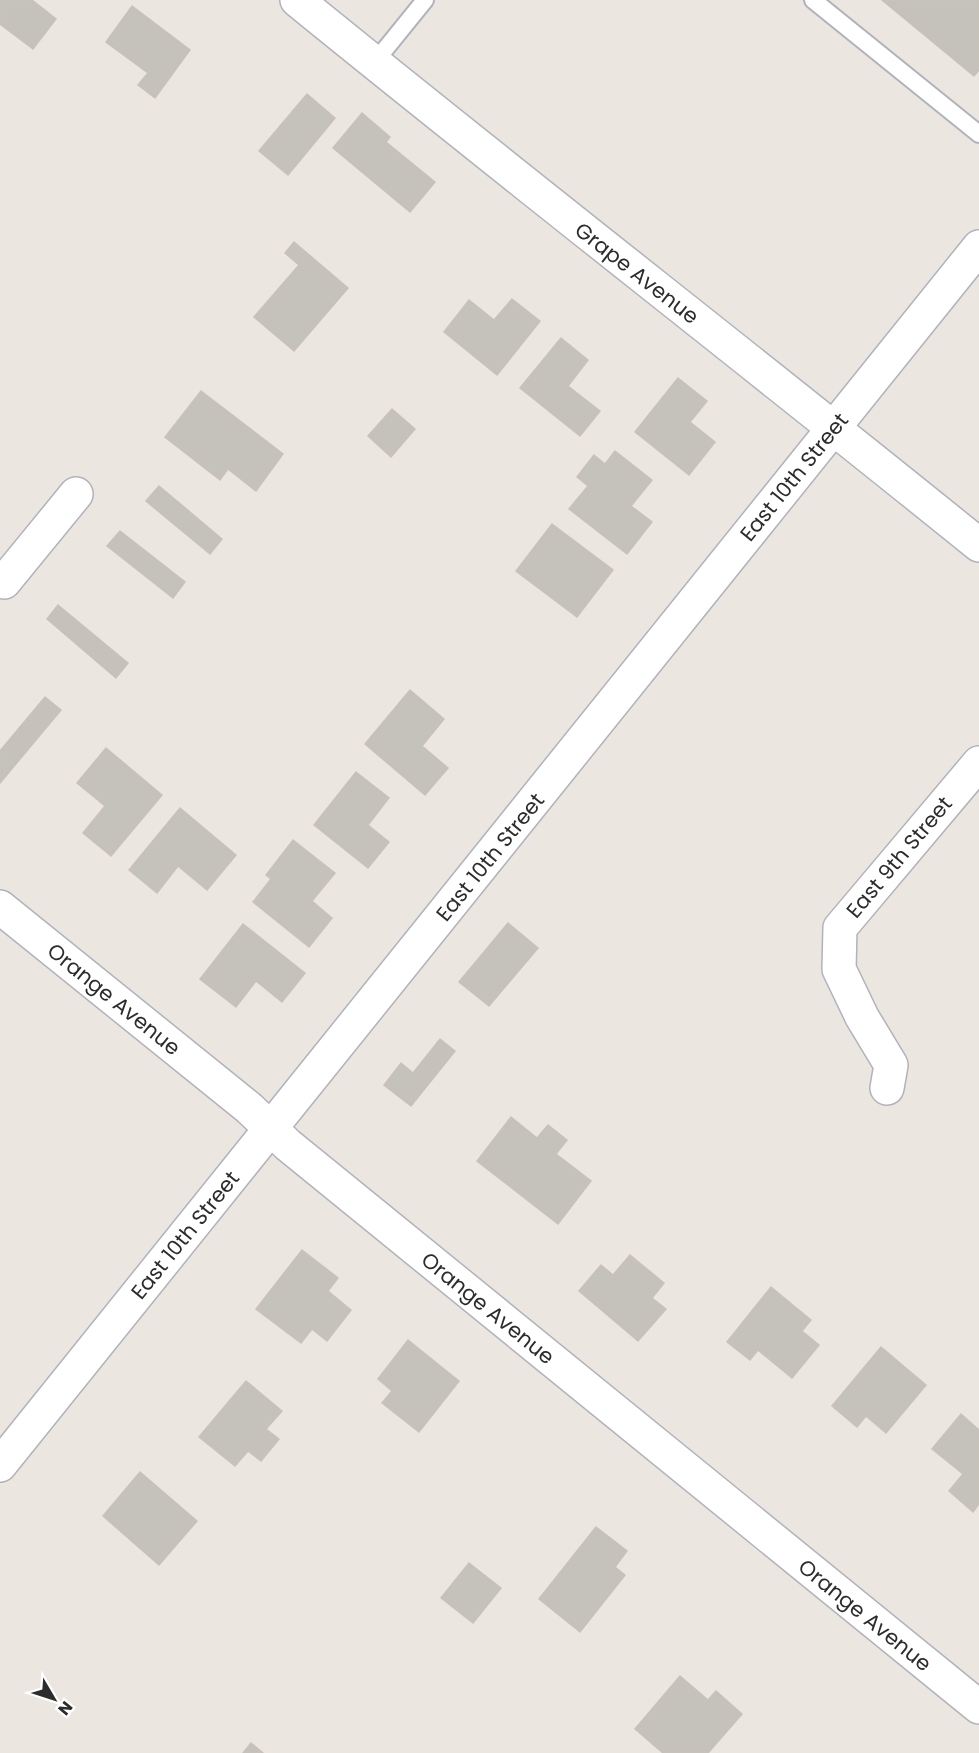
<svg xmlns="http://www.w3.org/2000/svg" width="979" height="1753" font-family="Poppins,sans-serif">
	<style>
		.building { fill: #c5c1bb; stroke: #c8c2ba; stroke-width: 1.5 }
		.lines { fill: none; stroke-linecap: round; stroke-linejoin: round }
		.lane-casing { stroke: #b0b3bb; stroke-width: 20 }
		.street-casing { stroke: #b0b3bb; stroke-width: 36 }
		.secondary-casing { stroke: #b0b3bb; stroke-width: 36 }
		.lane { stroke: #fff; stroke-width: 16 }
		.street { stroke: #fff; stroke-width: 33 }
		.secondary { stroke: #fff; stroke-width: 33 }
		.labels { text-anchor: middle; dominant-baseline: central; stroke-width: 4.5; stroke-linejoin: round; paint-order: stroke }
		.street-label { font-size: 21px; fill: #2c2c2c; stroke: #fff }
	</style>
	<rect width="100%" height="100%" fill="#ece6e0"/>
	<g class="building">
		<polygon points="0,0 32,0 56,19 33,49 0,24"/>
		<polygon points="882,0 979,0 979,70 974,76"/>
		<polygon points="132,6 190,50 155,98 138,85 148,73 106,42"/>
		<polygon points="307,94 335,118 288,175 259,151"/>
		<polygon points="362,113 390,137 386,142 435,182 410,212 333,148"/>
		<polygon points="294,242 348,288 294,351 254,317 299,265 285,253"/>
		<polygon points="512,299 540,321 497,375 444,332 469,300 494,320"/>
		<polygon points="561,338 588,360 568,386 600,411 580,436 520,388"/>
		<polygon points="678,378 707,401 690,422 715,442 689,475 635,432"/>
		<polygon points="201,391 283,454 256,491 228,469 220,480 165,437"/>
		<polygon points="392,409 415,429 391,457 368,436"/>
		<polygon points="615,451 652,480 631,506 652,522 627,554 569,509 588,486 577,477 594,455 605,464"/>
		<polygon points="159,486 222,539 210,554 146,501"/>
		<polygon points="552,524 613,570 577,617 516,571"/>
		<polygon points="120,531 185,582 173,598 107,546"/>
		<polygon points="58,605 128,663 116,678 47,619"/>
		<polygon points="410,690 444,719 422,746 448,768 425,795 365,744"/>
		<polygon points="45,697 61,710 0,783 0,751"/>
		<polygon points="106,748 162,795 111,856 83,833 105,806 77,783"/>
		<polygon points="356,772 389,798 368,825 389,842 368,868 314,825"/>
		<polygon points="180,808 236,855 207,890 178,866 157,893 129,870"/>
		<polygon points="293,840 335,873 312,901 332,918 309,947 253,902 271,879 266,875"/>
		<polygon points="508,923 538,948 489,1006 459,982"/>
		<polygon points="243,924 305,973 282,1002 256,981 236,1007 200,979"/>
		<polygon points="440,1039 455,1051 411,1106 384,1085 401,1063 413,1073"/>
		<polygon points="511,1117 537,1138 548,1125 567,1140 556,1154 591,1181 558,1224 477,1161"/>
		<polygon points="302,1250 338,1278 328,1291 351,1310 327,1341 312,1329 301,1343 256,1309"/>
		<polygon points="630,1255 664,1283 652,1298 666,1309 638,1341 579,1291 601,1265 613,1275"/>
		<polygon points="771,1287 811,1320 802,1331 819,1345 792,1378 758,1350 750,1360 727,1342"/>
		<polygon points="408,1340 459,1381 419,1432 382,1403 392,1391 378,1379"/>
		<polygon points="881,1347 926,1385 886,1433 866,1416 857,1427 832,1406"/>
		<polygon points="246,1381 282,1411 266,1429 279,1439 261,1461 248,1451 235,1466 199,1437"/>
		<polygon points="961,1414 979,1430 979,1504 973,1512 949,1491 963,1474 932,1449"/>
		<polygon points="140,1472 197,1521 159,1565 103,1516"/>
		<polygon points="596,1527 627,1551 615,1567 625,1575 580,1632 539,1599"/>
		<polygon points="469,1563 501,1588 473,1623 441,1598"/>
		<polygon points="680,1676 708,1700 716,1691 742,1714 708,1753 663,1753 635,1729"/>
		<polygon points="251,1743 263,1753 243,1753"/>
	</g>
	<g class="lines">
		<defs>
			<g id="lane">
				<polyline points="813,0 979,134"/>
				<polyline points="374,63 425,0"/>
			</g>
			<g id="street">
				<path d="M297,0C523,184 753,362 979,545"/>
				<polyline points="0,578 4,582 76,494"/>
				<polyline points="0,907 249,1108 288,1145 979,1707"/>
				<polyline points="887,1088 891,1065 862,1017 839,969 840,928 979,763"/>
			</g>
			<polyline id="secondary" points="0,1465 979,247"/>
		</defs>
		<use href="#lane" class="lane-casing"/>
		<use href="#street" class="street-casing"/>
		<use href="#secondary" class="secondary-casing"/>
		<use href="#lane" class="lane"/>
		<use href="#street" class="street"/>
		<use href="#secondary" class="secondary"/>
	</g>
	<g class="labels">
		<g class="street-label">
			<text transform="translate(637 273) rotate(38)">Grape Avenue</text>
			<text transform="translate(794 477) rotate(-51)">East 10th Street</text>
			<text transform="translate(490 857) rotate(-51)">East 10th Street</text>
			<text transform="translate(899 857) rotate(-50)">East 9th Street</text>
			<text transform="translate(114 999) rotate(39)">Orange Avenue</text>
			<text transform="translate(185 1235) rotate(-51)">East 10th Street</text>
			<text transform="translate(488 1308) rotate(39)">Orange Avenue</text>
			<text transform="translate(865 1615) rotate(39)">Orange Avenue</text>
		</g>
	</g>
	<g transform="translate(54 1699) rotate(129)" stroke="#ffffff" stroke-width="4.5" paint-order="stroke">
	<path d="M0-4.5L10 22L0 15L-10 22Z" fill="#2c2c2c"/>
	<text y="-9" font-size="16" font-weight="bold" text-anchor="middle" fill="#2c2c2c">N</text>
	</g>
</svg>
